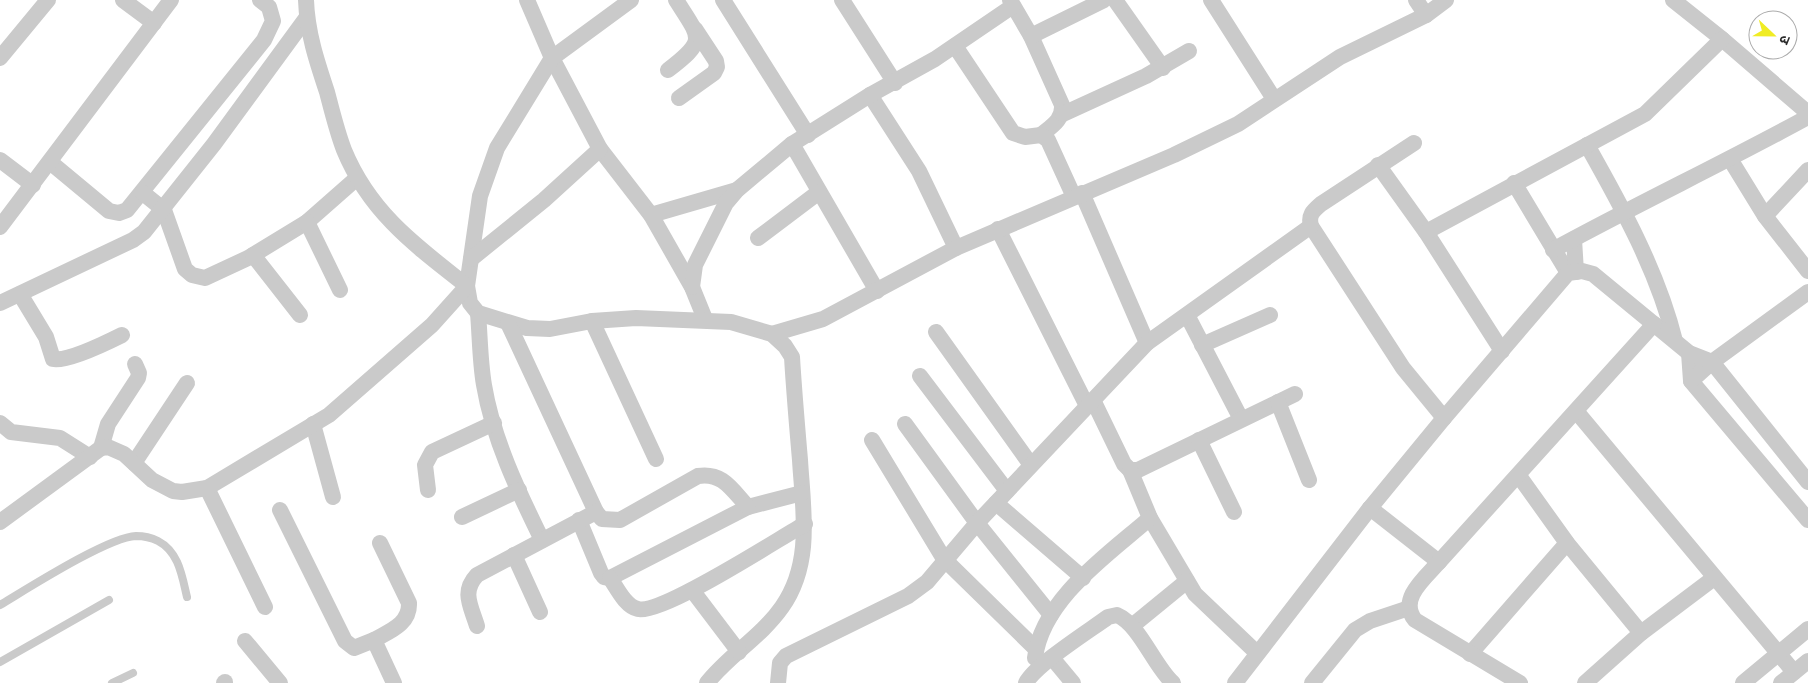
<svg xmlns="http://www.w3.org/2000/svg" width="1808" height="683" font-family="'Fira Sans','Noto Sans Devanagari',sans-serif">
	<style>
		.lines { fill: none; stroke-linecap: round; stroke-linejoin: round }
		.lane { stroke: #cacaca; stroke-width: 8 }
		.street { stroke: #cacaca; stroke-width: 16 }
	</style>
	<rect width="100%" height="100%" fill="#fff"/>
	<g class="lines">
		<g class="lane">
			<path d="M0,605C27,589 108,537 136,536C143,536 152,538 158,541C179,552 182,576 187,597"/>
			<polyline points="0,662 109,600"/>
			<polyline points="112,683 133,673"/>
		</g>
		<g class="street">
			<polyline points="123,0 154,23"/>
			<polyline points="527,0 552,58 600,149 651,215 692,287 705,319"/>
			<path d="M631,0L552,58L497,148L480,196L467,286L470,303L478,313L527,328L550,329L592,321L636,318L731,322L772,334L785,346L792,357C794,391 797,425 800,460C803,510 813,563 782,607C761,637 729,655 707,683"/>
			<polyline points="723,0 808,135"/>
			<polyline points="842,0 895,83"/>
			<path d="M1010,0L1031,36L1062,105C1063,120 1052,126 1041,135"/>
			<polyline points="1115,0 1163,68"/>
			<polyline points="1211,0 1274,99"/>
			<polyline points="1416,0 1426,15"/>
			<polyline points="1673,0 1722,39 1808,113"/>
			<polyline points="1031,36 1104,0"/>
			<polyline points="955,46 1013,133 1025,137 1041,135 1048,140 1074,197"/>
			<polyline points="0,58 48,0"/>
			<path d="M668,70C707,40 701,39 676,0"/>
			<polyline points="870,95 919,171 956,248"/>
			<polyline points="679,98 714,73 717,67 716,61 695,29"/>
			<polyline points="1063,114 1146,76 1189,51"/>
			<path d="M1414,143L1321,204C1313,211 1308,215 1311,226L1403,368L1444,418"/>
			<polyline points="792,144 877,291"/>
			<path d="M1587,145C1622,207 1658,272 1675,341"/>
			<polyline points="1730,159 1765,216 1808,271"/>
			<polyline points="0,160 33,185"/>
			<polyline points="50,162 109,211 119,213 127,210 264,40 273,21 269,7 260,0"/>
			<polyline points="1378,165 1426,232 1502,351"/>
			<polyline points="1514,183 1568,273"/>
			<polyline points="143,193 164,210 185,269 192,275 205,278 248,258 307,222 357,178"/>
			<polyline points="1082,193 1147,343"/>
			<polyline points="651,215 737,190"/>
			<polyline points="1765,216 1808,170"/>
			<polyline points="307,222 340,290"/>
			<polyline points="0,227 171,0"/>
			<polyline points="998,229 1087,406"/>
			<polyline points="1426,232 1645,114 1722,39"/>
			<polyline points="758,238 819,192"/>
			<polyline points="1574,239 1576,272"/>
			<path d="M1553,250C1637,204 1724,163 1808,117"/>
			<polyline points="253,255 300,315"/>
			<polyline points="471,259 544,200 600,149"/>
			<polyline points="692,287 695,265 726,203 737,190 792,144 870,95 935,59 1013,6"/>
			<path d="M20,294L46,337L53,359C68,362 108,342 122,335"/>
			<polyline points="0,303 133,240 144,232 214,144 307,17"/>
			<path d="M478,313C480,337 480,362 484,385C493,439 518,491 542,540"/>
			<polyline points="1187,315 1241,419"/>
			<polyline points="592,321 656,459"/>
			<polyline points="508,323 596,512"/>
			<polyline points="936,332 1031,465"/>
			<polyline points="772,334 823,319 956,248 1174,155 1238,124 1340,57 1426,15 1446,0"/>
			<polyline points="1202,345 1270,315"/>
			<polyline points="1689,353 1691,381 1808,520"/>
			<polyline points="920,376 1007,491"/>
			<polyline points="1691,381 1712,362 1808,292"/>
			<polyline points="1093,400 1124,464 1130,470 1138,470 1295,394"/>
			<polyline points="1278,402 1309,480"/>
			<polyline points="1576,411 1794,672"/>
			<polyline points="0,423 11,432 60,438 90,457"/>
			<polyline points="313,424 333,497"/>
			<polyline points="905,424 977,523 1051,615"/>
			<polyline points="872,440 944,559 1036,649"/>
			<polyline points="1199,440 1234,512"/>
			<polyline points="101,448 108,424 138,378 139,373 135,364"/>
			<polyline points="134,463 187,383"/>
			<polyline points="1130,470 1150,518 1195,594 1257,653"/>
			<polyline points="1519,476 1567,543 1641,633"/>
			<polyline points="207,488 265,607"/>
			<polyline points="428,490 425,465 432,452 494,423"/>
			<polyline points="996,503 1083,578"/>
			<polyline points="1370,508 1439,562"/>
			<polyline points="280,510 345,641 354,648 374,640"/>
			<polyline points="462,517 519,490"/>
			<polyline points="579,520 601,573 604,577 610,578 748,507 802,493"/>
			<path d="M0,522L101,448L108,447L124,454L152,480L173,491L182,492L207,488L329,415L432,325L467,286C416,246 370,213 344,150C337,132 332,111 327,92C317,62 307,32 306,0"/>
			<path d="M380,543L409,603C410,624 390,631 374,640L394,683"/>
			<polyline points="514,555 540,612"/>
			<path d="M610,578C617,588 625,606 638,609C662,615 778,539 805,524"/>
			<polyline points="692,590 739,652"/>
			<path d="M477,626C471,606 461,592 477,575L596,512L602,519L620,520L698,476C723,472 732,490 748,507"/>
			<polyline points="1132,626 1187,581"/>
			<polyline points="245,641 280,683"/>
			<polyline points="1470,654 1567,543"/>
			<path d="M1035,658C1042,599 1109,554 1150,518"/>
			<polyline points="1053,659 1073,683"/>
			<polyline points="224,683 225,682"/>
			<polyline points="778,683 780,663 786,656 908,596 927,582 977,523 1147,343 1311,226"/>
			<path d="M1026,683C1035,665 1089,631 1108,617L1117,615C1140,625 1154,666 1173,683"/>
			<polyline points="1235,683 1370,508 1444,418 1568,273 1582,271 1593,274 1689,353 1712,362 1808,482"/>
			<polyline points="1312,683 1355,630 1370,621 1409,608"/>
			<path d="M1520,683L1415,620C1398,599 1425,578 1439,562L1654,324"/>
			<polyline points="1585,683 1641,633 1714,578"/>
			<polyline points="1743,683 1808,629"/>
			<polyline points="1781,683 1808,661"/>
		</g>
	</g>
	<g transform="translate(1773 35) rotate(112)"><circle r="24" fill="#ffffff" stroke="#ababab"/>
	<path d="M0-4L9 19L0 12L-9 19Z" fill="#f0ec24"/>
	<text y="-8" font-size="14" font-weight="bold" text-anchor="middle" fill="#2d2d2d">उ</text>
	</g>
</svg>
